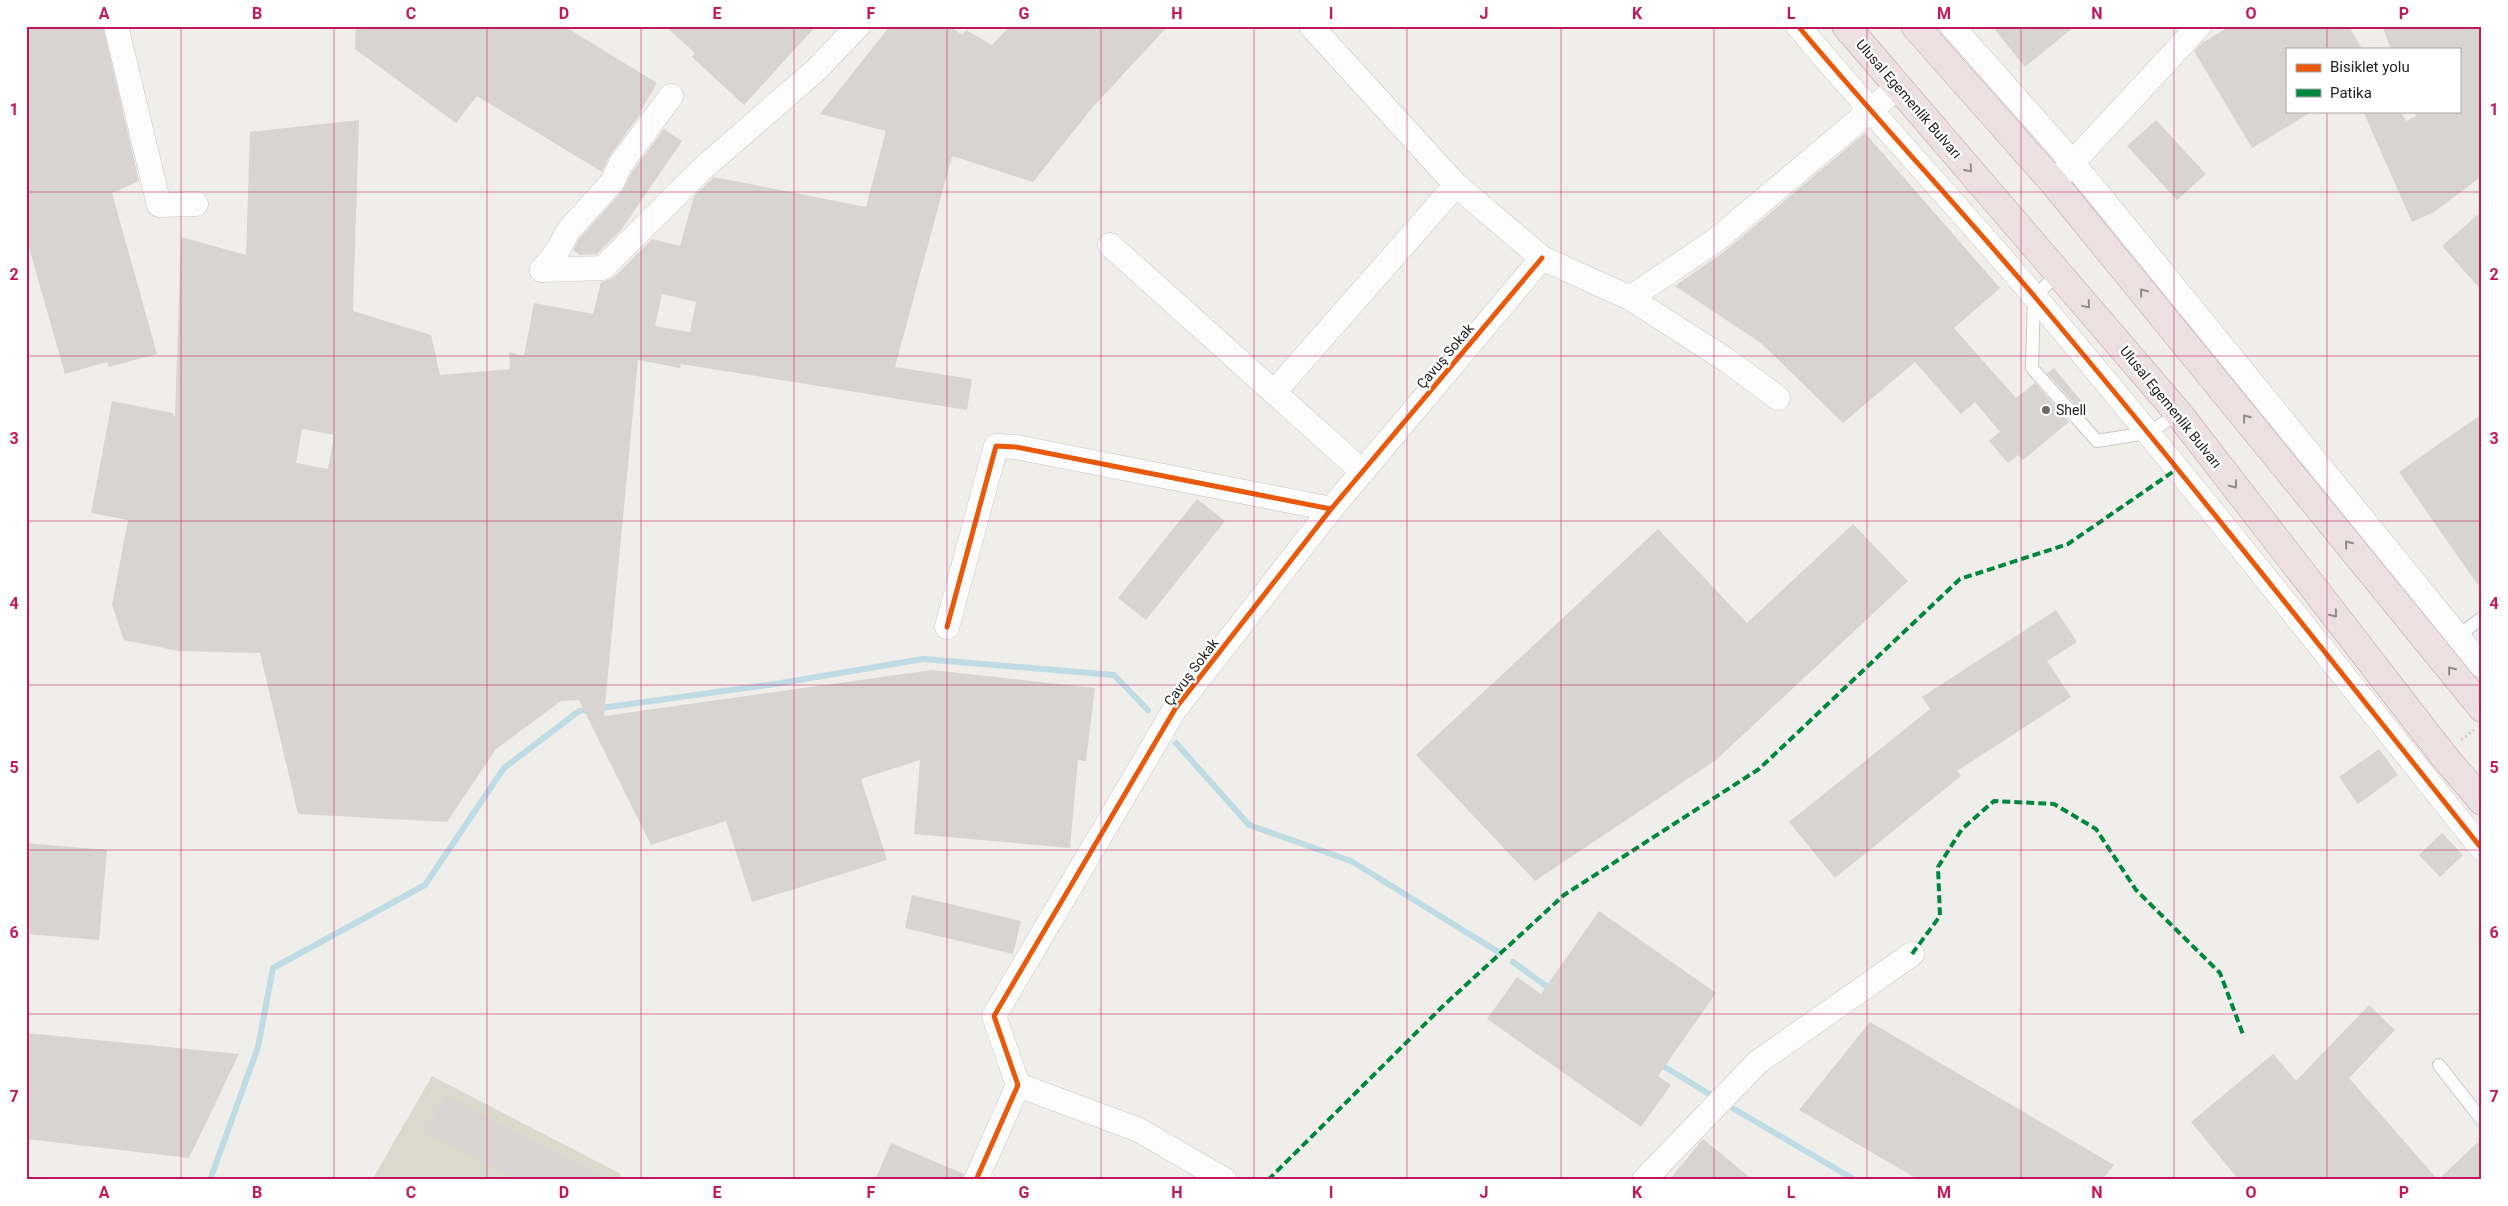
<svg xmlns="http://www.w3.org/2000/svg" width="2508" height="1206" font-family="Roboto,sans-serif">
	<style>
		.construction { fill: #d9d9cd }
		.lines { fill: none; stroke-linecap: round; stroke-linejoin: round }
		.stream { stroke: #bfdbe3; stroke-width: 6 }
		.building { fill: #d7d4d2; fill-rule: evenodd }
		.lane-casing { stroke: #c9c8c7; stroke-width: 14 }
		.street-casing { stroke: #c9c8c7; stroke-width: 25 }
		.highway-casing { stroke: #c5a2ac; stroke-width: 29 }
		.path { stroke: #dccecd; stroke-width: 3; stroke-dasharray: 2.5 2.5; stroke-linecap: butt }
		.lane { stroke: #fdfcfc; stroke-width: 12 }
		.street { stroke: #fdfcfc; stroke-width: 24 }
		.highway { stroke: #ece0e2; stroke-width: 28 }
		.quiet { stroke: #00873e; stroke-width: 4; stroke-dasharray: 8 4; stroke-linecap: butt }
		.cycleway-casing { stroke: #fff; stroke-width: 8 }
		.cycleway { stroke: #e8590c; stroke-width: 5 }
		.oneway { stroke: #918a8c }
		.grid { fill: none; stroke: #c2185b; stroke-width: 1; stroke-opacity: 0.55 }
		.poi-dot { fill: #6a6968; stroke: #fff; stroke-width: 2 }
		.labels { text-anchor: middle; dominant-baseline: central; stroke-width: 4.5; stroke-linejoin: round; paint-order: stroke }
		.street-label { font-size: 14px; fill: #222; stroke: #fff }
		.poi-label { font-size: 14px; fill: #222; stroke: #fff; text-anchor: start }
		.neatline { fill: none; stroke: #c2185b; stroke-width: 2 }
		.grid-label { font-size: 16px; text-anchor: middle; font-weight: bold; fill: #c2185b }
	</style>
	<rect width="100%" height="100%" fill="#f0eeeb"/>
	<polygon class="construction" points="432,1076 621,1174 618,1180 372,1180"/>
	<g class="lines">
		<g class="stream">
			<polyline points="1176,743 1249,825 1351,861 1500,953"/>
			<polyline points="1513,962 1553,991"/>
			<polyline points="1658,1063 1716,1098"/>
			<polyline points="1724,1103 1855,1180"/>
			<polyline points="210,1180 258,1047 273,968 425,885 504,768 579,711 775,684 923,659 1114,675 1148,710"/>
		</g>
	</g>
	<g class="building">
		<polygon points="26,26 103,26 139,181 112,193 157,354 109,367 107,362 65,374 26,237"/>
		<polygon points="356,26 564,26 657,83 640,112 641,113 609,157 602,172 477,96 456,123 355,49"/>
		<polygon points="665,26 816,26 744,105 692,57 695,53"/>
		<path d="M890,26H950L962,35L966,30L992,45L1010,26H1168L1092,108L1033,182L952,156L895,367L972,379L967,410L681,364L680,368L638,360L604,716L932,670L1095,688L1086,761L1078,760L1070,848L914,834L920,760L861,779L887,860L752,902L726,821L651,845L579,700L561,701L496,749L447,822L298,814L260,653L179,651L124,640L112,605L128,520L91,513L112,401L173,413L175,418L181,237L246,255L250,132L359,120L353,311L431,335L440,375L510,369L509,352L524,356L534,303L593,314L601,282L613,278L652,239L680,246L694,196L714,177L866,207L886,131L820,114ZM662,294L696,302L690,332L655,326ZM302,429L334,435L328,469L296,463Z"/>
		<polygon points="1992,26 2075,26 2025,67"/>
		<polygon points="2230,26 2349,26 2362,49 2287,49 2287,111 2313,111 2252,148 2194,51 2202,43"/>
		<polygon points="2382,26 2482,26 2482,176 2434,212 2412,222 2363,111 2400,111 2406,121 2416,116 2414,111 2459,111 2459,49 2391,49"/>
		<polygon points="2156,120 2206,174 2177,200 2127,146"/>
		<polygon points="664,129 682,141 621,230 597,254 580,255 573,250 579,239 623,190 632,172"/>
		<polygon points="1865,133 2000,288 1954,328 2016,398 2035,383 2069,422 2023,460 2018,455 2008,463 1989,441 2000,432 1975,402 1961,414 1915,362 1843,423 1761,343 1675,286 1725,251"/>
		<polygon points="2482,211 2482,291 2442,246"/>
		<polygon points="2054,368 2087,408 2082,412 2047,373"/>
		<polygon points="2482,414 2482,591 2399,472"/>
		<polygon points="1197,499 1225,521 1146,620 1118,598"/>
		<polygon points="1853,524 1908,581 1716,760 1535,881 1416,755 1658,529 1747,623"/>
		<polygon points="2056,610 2077,642 2047,661 2071,697 1957,771 1961,776 1835,878 1789,822 1930,709 1922,697"/>
		<polygon points="2379,749 2398,775 2358,804 2339,777"/>
		<polygon points="2442,833 2463,855 2440,877 2419,855"/>
		<polygon points="26,843 107,850 99,940 26,934"/>
		<polygon points="912,895 1021,921 1013,954 905,928"/>
		<polygon points="1599,911 1716,993 1658,1076 1671,1085 1641,1127 1487,1019 1517,977 1541,994"/>
		<polygon points="2369,1005 2395,1030 2349,1078 2438,1180 2239,1180 2191,1122 2273,1054 2296,1081"/>
		<polygon points="1870,1022 2114,1165 2102,1180 1919,1180 1799,1110"/>
		<polygon points="26,1033 239,1054 189,1158 26,1139"/>
		<polygon points="445,1095 608,1180 519,1180 426,1132"/>
		<polygon points="2482,1138 2482,1180 2438,1180"/>
		<polygon points="1703,1139 1753,1180 1669,1180"/>
		<polygon points="891,1143 964,1174 963,1180 875,1180"/>
	</g>
	<g class="lines">
		<defs>
			<g id="lane">
				<polyline points="2060,273 2034,296 2032,368 2097,441 2147,433 2179,414"/>
				<polyline points="2459,635 2482,618"/>
				<polyline points="2439,1065 2482,1120"/>
			</g>
			<g id="street">
				<polyline points="116,26 159,205 196,204"/>
				<polyline points="1311,26 1456,185 1542,258 1630,298 1728,361 1778,398"/>
				<path d="M1798,26C1875,118 1958,206 2035,297C2188,478 2334,664 2482,849"/>
				<polyline points="1952,26 2074,164 2482,666"/>
				<polyline points="2062,174 2199,26"/>
				<polyline points="1110,245 1363,472"/>
				<polyline points="542,270 603,268 701,170 816,70 858,26"/>
				<polyline points="542,270 558,250 568,231 613,181 620,165 671,96"/>
				<polyline points="1630,298 1716,240 1898,87"/>
				<polyline points="1275,391 1456,185"/>
				<polyline points="947,627 996,446 1016,447 1331,509"/>
				<polyline points="1018,1085 1139,1130 1225,1180"/>
				<polyline points="976,1180 1018,1085 994,1016 1175,709 1331,509 1542,258"/>
				<polyline points="1644,1180 1758,1062 1912,954"/>
			</g>
			<g id="highway">
				<polyline points="1846,26 2179,414 2443,755 2482,801"/>
				<polyline points="1915,26 2053,182 2482,708"/>
			</g>
		</defs>
		<use href="#lane" class="lane-casing"/>
		<use href="#street" class="street-casing"/>
		<use href="#highway" class="highway-casing"/>
		<polyline class="path" points="2461,740 2474,730"/>
		<use href="#lane" class="lane"/>
		<use href="#street" class="street"/>
		<use href="#highway" class="highway"/>
		<g class="quiet">
			<polyline points="1912,954 1940,916 1938,867 1962,829 1994,801 2054,804 2096,829 2136,890 2220,973 2244,1037"/>
			<polyline points="1268,1180 1443,1006 1564,895 1759,769 1960,579 2068,544 2177,469"/>
		</g>
		<defs>
			<g id="cycleway">
				<path d="M1798,26C1875,118 1958,206 2035,297C2188,478 2334,664 2482,849"/>
				<polyline points="947,627 996,446 1016,447 1331,509"/>
				<polyline points="976,1180 1018,1085 994,1016 1175,709 1331,509 1542,258"/>
			</g>
		</defs>
		<use href="#cycleway" class="cycleway-casing"/>
		<use href="#cycleway" class="cycleway"/>
	</g>
	<defs><path id="oneway-chevron" d="M-2-3.5L2.5 0L-2 3.5" fill="none" stroke-width="1.6" stroke-linecap="round" stroke-linejoin="round" transform="scale(1.25)"/></defs>
	<g class="oneway">
		<use href="#oneway-chevron" transform="translate(1969 169) rotate(49)"/>
		<use href="#oneway-chevron" transform="translate(2143 292) rotate(-129)"/>
		<use href="#oneway-chevron" transform="translate(2087 305) rotate(50)"/>
		<use href="#oneway-chevron" transform="translate(2246 418) rotate(-129)"/>
		<use href="#oneway-chevron" transform="translate(2234 485) rotate(52)"/>
		<use href="#oneway-chevron" transform="translate(2348 544) rotate(-129)"/>
		<use href="#oneway-chevron" transform="translate(2334 614) rotate(52)"/>
		<use href="#oneway-chevron" transform="translate(2451 670) rotate(-129)"/>
	</g>
	<path class="grid" d="M181,26V1180M334,26V1180M487,26V1180M641,26V1180M794,26V1180M947,26V1180M1101,26V1180M1254,26V1180M1407,26V1180M1561,26V1180M1714,26V1180M1867,26V1180M2021,26V1180M2174,26V1180M2327,26V49M2327,111V1180M26,192H2482M26,356H2482M26,521H2482M26,685H2482M26,850H2482M26,1014H2482"/>
	<circle class="poi-dot" cx="2046" cy="410" r="5"/>
	<g class="labels">
		<g class="street-label">
			<text transform="translate(1909 99) rotate(49)">Ulusal Egemenlik Bulvarı</text>
			<text transform="translate(1445 356) rotate(-50)">Çavuş Sokak</text>
			<text transform="translate(2171 407) rotate(51)">Ulusal Egemenlik Bulvarı</text>
			<text transform="translate(1191 672) rotate(-53)">Çavuş Sokak</text>
		</g>
		<g class="poi-label">
			<text x="2056" y="410">Shell</text>
		</g>
	</g>
	<rect width="2508" height="1206" fill="none" stroke="#ffffff" stroke-width="55"/>
	<rect x="2286" y="48" width="175" height="65" fill="#ffffff" stroke="#a7a7a7"/>
	<rect x="2296" y="64" width="25" height="8" fill="#e8590c" stroke="#a7a7a7"/>
	<text x="2330" y="72" font-size="15" fill="#222222">Bisiklet yolu</text>
	<rect x="2296" y="89" width="25" height="8" fill="#00873e" stroke="#a7a7a7"/>
	<text x="2330" y="98" font-size="15" fill="#222222">Patika</text>
	<rect x="28" y="28" width="2452" height="1150" class="neatline"/>
	<g class="grid-label">
		<text x="104" y="19">A</text>
		<text x="257" y="19">B</text>
		<text x="411" y="19">C</text>
		<text x="564" y="19">D</text>
		<text x="717" y="19">E</text>
		<text x="871" y="19">F</text>
		<text x="1024" y="19">G</text>
		<text x="1177" y="19">H</text>
		<text x="1331" y="19">I</text>
		<text x="1484" y="19">J</text>
		<text x="1637" y="19">K</text>
		<text x="1791" y="19">L</text>
		<text x="1944" y="19">M</text>
		<text x="2097" y="19">N</text>
		<text x="2251" y="19">O</text>
		<text x="2404" y="19">P</text>
		<text x="14" y="115">1</text>
		<text x="2494" y="115">1</text>
		<text x="14" y="280">2</text>
		<text x="2494" y="280">2</text>
		<text x="14" y="444">3</text>
		<text x="2494" y="444">3</text>
		<text x="14" y="609">4</text>
		<text x="2494" y="609">4</text>
		<text x="14" y="773">5</text>
		<text x="2494" y="773">5</text>
		<text x="14" y="938">6</text>
		<text x="2494" y="938">6</text>
		<text x="14" y="1102">7</text>
		<text x="2494" y="1102">7</text>
		<text x="104" y="1198">A</text>
		<text x="257" y="1198">B</text>
		<text x="411" y="1198">C</text>
		<text x="564" y="1198">D</text>
		<text x="717" y="1198">E</text>
		<text x="871" y="1198">F</text>
		<text x="1024" y="1198">G</text>
		<text x="1177" y="1198">H</text>
		<text x="1331" y="1198">I</text>
		<text x="1484" y="1198">J</text>
		<text x="1637" y="1198">K</text>
		<text x="1791" y="1198">L</text>
		<text x="1944" y="1198">M</text>
		<text x="2097" y="1198">N</text>
		<text x="2251" y="1198">O</text>
		<text x="2404" y="1198">P</text>
	</g>
</svg>
